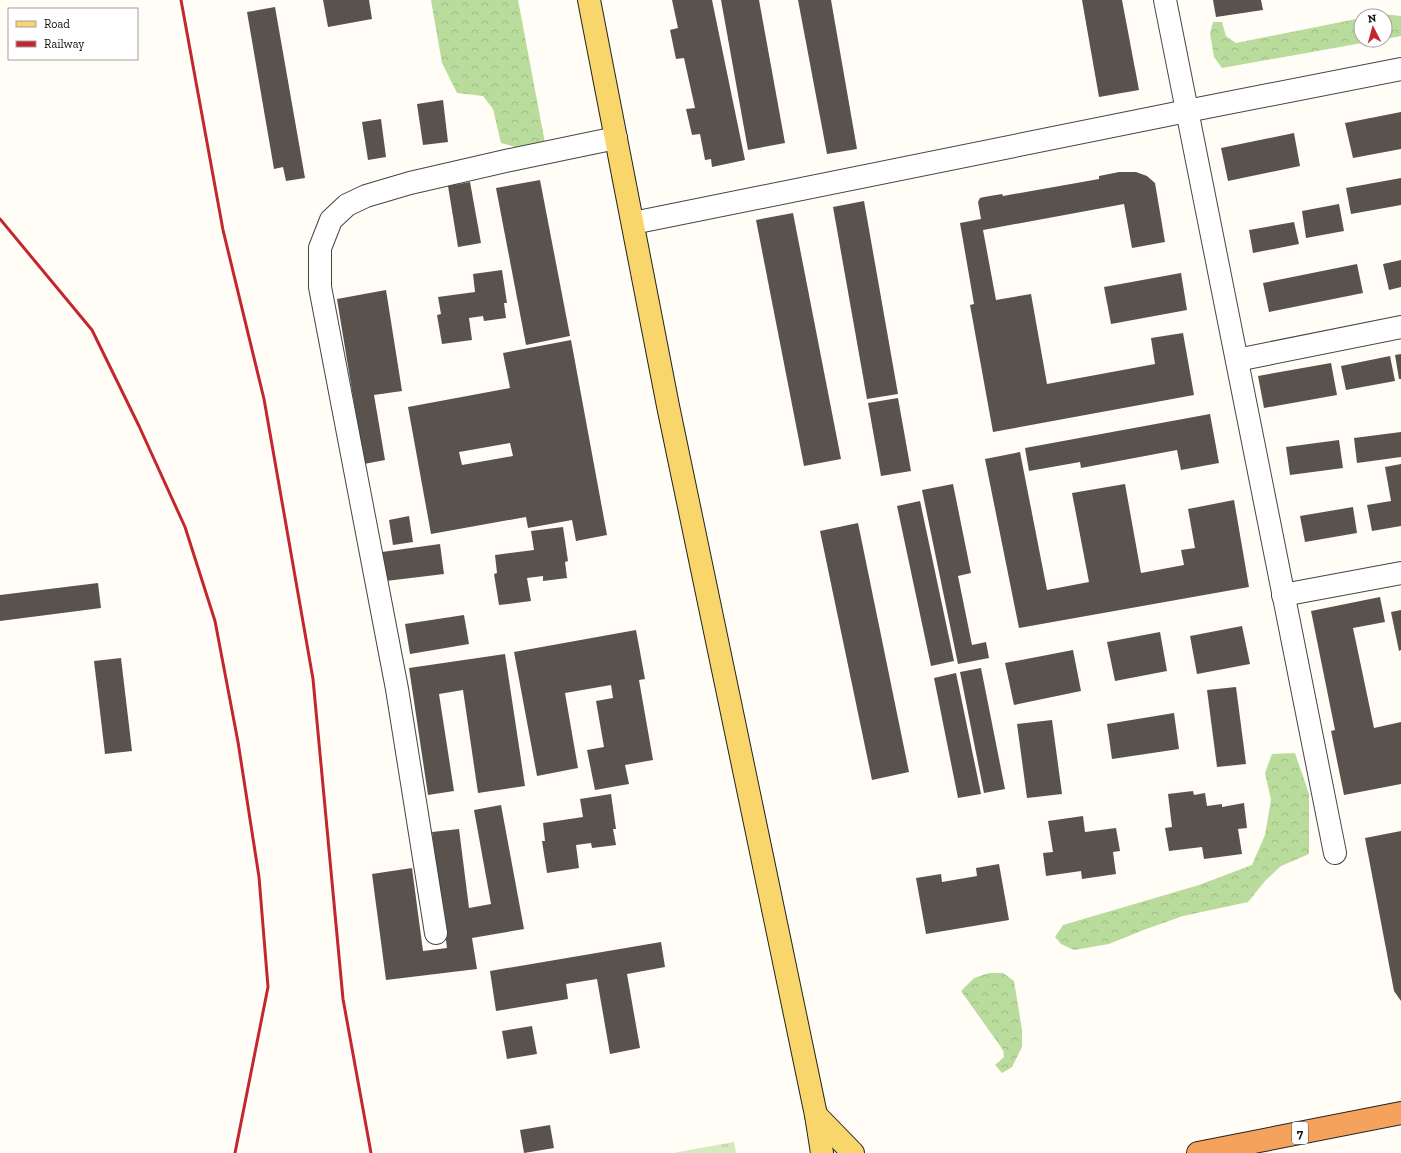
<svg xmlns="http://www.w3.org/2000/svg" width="1401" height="1153" font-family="'Zilla Slab',serif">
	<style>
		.grass { fill: url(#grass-tufts) }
		.forest { fill: url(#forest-crowns) }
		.building { fill: #5a524d; fill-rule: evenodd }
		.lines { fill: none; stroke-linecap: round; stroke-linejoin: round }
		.minor-casing { stroke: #444; stroke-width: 24 }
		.major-casing { stroke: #222; stroke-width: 24 }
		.highway-casing { stroke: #222; stroke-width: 24 }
		.minor { stroke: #fff; stroke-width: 22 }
		.major { stroke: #f9d66b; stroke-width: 22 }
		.highway { stroke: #f5a25d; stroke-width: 22 }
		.rail { stroke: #c4262e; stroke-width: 3 }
		.labels { text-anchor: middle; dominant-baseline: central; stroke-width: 4; stroke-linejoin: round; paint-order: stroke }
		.shield { fill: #fff; stroke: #585858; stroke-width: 1 }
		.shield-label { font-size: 13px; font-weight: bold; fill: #111 }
	</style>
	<defs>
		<pattern id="grass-tufts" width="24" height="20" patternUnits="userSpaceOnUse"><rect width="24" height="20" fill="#d5ebbd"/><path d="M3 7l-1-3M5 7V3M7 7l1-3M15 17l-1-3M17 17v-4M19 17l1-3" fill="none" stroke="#b6c8a1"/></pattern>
		<pattern id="forest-crowns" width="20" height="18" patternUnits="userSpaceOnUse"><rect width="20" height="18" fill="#b9dc9c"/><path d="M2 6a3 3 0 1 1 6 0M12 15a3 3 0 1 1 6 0" fill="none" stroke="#9ebc85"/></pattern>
	</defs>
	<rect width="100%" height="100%" fill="#fffdf5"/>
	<polygon class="grass" points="734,1142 736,1153 673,1153"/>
	<g class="forest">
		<polygon points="431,0 518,0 545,143 522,149 501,143 493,109 483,96 457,93 442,63"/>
		<polygon points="1383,14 1401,16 1401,36 1385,39 1385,16 1374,16"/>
		<polygon points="1361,18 1361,40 1379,40 1222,68 1214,57 1210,33 1213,22 1222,22 1226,36 1236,43"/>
		<polygon points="1295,753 1309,794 1309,854 1281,866 1265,881 1248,902 1183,916 1146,929 1109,944 1074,950 1061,944 1055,937 1063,925 1199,885 1252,865 1265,835 1271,800 1265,773 1272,754"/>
		<polygon points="989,973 1003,973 1014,981 1022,1030 1022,1047 1012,1067 1002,1073 995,1065 1004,1057 1003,1050 961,991 974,978"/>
	</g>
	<g class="building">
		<polygon points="323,0 369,0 372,19 328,27"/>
		<polygon points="672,0 712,0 745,160 712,167 711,159 705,160 700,134 692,135 686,109 695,108 684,58 676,59 670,30 678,28"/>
		<polygon points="721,0 759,0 785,143 748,150"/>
		<polygon points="798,0 831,0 857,149 827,154"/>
		<polygon points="1082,0 1122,0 1139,90 1099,97"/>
		<polygon points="1213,0 1261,0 1263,10 1216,17"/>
		<polygon points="275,7 305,178 286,181 283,167 274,169 247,12"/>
		<polygon points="443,100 448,142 423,145 417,104"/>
		<polygon points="1401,112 1401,149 1353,158 1345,123"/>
		<polygon points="381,119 386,157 368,160 362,122"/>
		<polygon points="1294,133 1300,166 1228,181 1221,148"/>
		<polygon points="1119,172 1136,172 1147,176 1155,183 1165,242 1132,248 1124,204 983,230 996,300 1031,294 1047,384 1155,364 1151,338 1183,333 1194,395 993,432 970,305 974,304 960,223 981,219 978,202 980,198 984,197 1002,194 1003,196 1099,179 1099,176"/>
		<polygon points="1401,178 1401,205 1351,214 1346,188"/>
		<polygon points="540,180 570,336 526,345 496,188"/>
		<polygon points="470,182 481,243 458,247 448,186"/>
		<polygon points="864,201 898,394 867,399 833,207"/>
		<polygon points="1339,204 1344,231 1306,238 1302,211"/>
		<polygon points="793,213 841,459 804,466 756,220"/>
		<polygon points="1294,222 1299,244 1253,253 1249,230"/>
		<polygon points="1401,260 1401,287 1389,290 1383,264"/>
		<polygon points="1357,264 1363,293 1269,312 1263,283"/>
		<polygon points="502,270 507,303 504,303 506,318 484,321 483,316 469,318 472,340 442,344 437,315 441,314 438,297 475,292 473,274"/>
		<polygon points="1181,273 1187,310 1111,324 1104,287"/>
		<polygon points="386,290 402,391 374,395 385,460 364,464 337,299"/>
		<path d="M571,340L607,535L576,541L572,520L528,528L526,517L431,534L408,407L510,388L503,353ZM510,443L513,456L462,465L459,452Z"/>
		<polygon points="1401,354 1401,379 1399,379 1395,355"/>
		<polygon points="1390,356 1395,381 1346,390 1341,366"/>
		<polygon points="1331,363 1337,395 1264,408 1258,376"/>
		<polygon points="898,398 911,471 881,476 868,403"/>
		<polygon points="1210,414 1219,463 1181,470 1177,450 1081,468 1080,462 1029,471 1025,448"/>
		<polygon points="1401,432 1401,457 1357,463 1354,438"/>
		<polygon points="1339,440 1343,468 1290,475 1286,447"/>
		<polygon points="1020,452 1047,590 1089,582 1072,493 1125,484 1141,573 1184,565 1181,550 1195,548 1188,509 1234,500 1249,587 1019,628 985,459"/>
		<polygon points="1401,464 1401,526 1372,531 1367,505 1391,501 1385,467"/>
		<polygon points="953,484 971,573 958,576 972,645 986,642 989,658 958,664 922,490"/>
		<polygon points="920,501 954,661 931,666 897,506"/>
		<polygon points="1353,507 1357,533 1305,542 1300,516"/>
		<polygon points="409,516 413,542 393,545 389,520"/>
		<polygon points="858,523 909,772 872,780 820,531"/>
		<polygon points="563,527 568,561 565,562 567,578 543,581 543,576 527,578 531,601 499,605 494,574 497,573 495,555 534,550 531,531"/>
		<polygon points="440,544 444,574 386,581 382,552"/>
		<polygon points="98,583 101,608 0,621 0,595"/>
		<polygon points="1380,597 1385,622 1353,628 1374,728 1401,722 1401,784 1344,795 1331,731 1335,730 1311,611"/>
		<polygon points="1401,610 1401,650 1399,651 1391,612"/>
		<polygon points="464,615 469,644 410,654 405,624"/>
		<polygon points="1242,626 1250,664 1197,674 1190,636"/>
		<polygon points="636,630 645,679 639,680 653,760 625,765 629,784 595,790 587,750 604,747 596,701 613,698 611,685 565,693 578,768 537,776 514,652"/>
		<polygon points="1160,632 1167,671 1115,681 1107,642"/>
		<polygon points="1073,650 1081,691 1014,705 1005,663"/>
		<polygon points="505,654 525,786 478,793 463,690 439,694 454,791 428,795 409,668"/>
		<polygon points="121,658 132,751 105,754 94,661"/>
		<polygon points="981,668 1005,789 984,793 960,672"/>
		<polygon points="956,673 981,794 958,798 934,678"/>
		<polygon points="1236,687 1246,764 1217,767 1207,690"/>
		<polygon points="1174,713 1179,749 1112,759 1107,724"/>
		<polygon points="1052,720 1062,794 1027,798 1017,724"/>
		<polygon points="1193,791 1194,795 1205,793 1207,806 1222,804 1222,807 1244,803 1247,828 1238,829 1242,854 1204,859 1202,847 1169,851 1165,828 1172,827 1168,794"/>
		<polygon points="611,794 616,829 613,829 616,845 592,848 591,843 576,845 579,868 547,873 542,841 545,841 543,823 583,817 580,799"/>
		<polygon points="501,805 524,929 472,938 477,969 386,980 372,874 412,868 423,951 447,948 432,832 459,829 469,908 491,904 474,810"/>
		<polygon points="1083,816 1085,832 1116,828 1120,851 1113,852 1116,874 1082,879 1081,871 1046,876 1043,853 1053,852 1048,821"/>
		<polygon points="1401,831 1401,1001 1394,991 1365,838"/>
		<polygon points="999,864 1009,920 926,934 916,878 941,874 942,882 977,876 976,868"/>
		<polygon points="661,942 665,967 627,974 640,1048 610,1054 597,979 566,984 568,999 496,1011 490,971"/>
		<polygon points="532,1026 537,1054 507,1059 502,1031"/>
		<polygon points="550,1125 554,1148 524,1153 520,1130"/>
	</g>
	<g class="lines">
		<defs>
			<g id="minor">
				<polyline points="1165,0 1335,853"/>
				<polyline points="633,223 1187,111 1401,69"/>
				<polyline points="1237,360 1401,327"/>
				<polyline points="1283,595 1401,573"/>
				<polyline points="436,933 397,689 320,287 320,248 331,220 347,205 366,196 410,183 510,160 616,138"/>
			</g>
			<g id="major">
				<polyline points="589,0 668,406 816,1115 822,1153"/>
				<polyline points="816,1115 853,1153"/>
			</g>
			<polyline id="highway" points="1198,1153 1401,1113"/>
		</defs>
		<use href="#minor" class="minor-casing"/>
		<use href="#major" class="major-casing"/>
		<use href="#highway" class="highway-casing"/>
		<use href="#minor" class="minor"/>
		<use href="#major" class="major"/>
		<use href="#highway" class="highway"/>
		<g class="rail">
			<polyline points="181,0 223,230 264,399 313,679 343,999 371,1153"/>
			<polyline points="0,219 92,330 139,426 185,527 215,621 238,742 259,877 268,987 235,1153"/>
		</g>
	</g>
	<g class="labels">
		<rect class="shield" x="1292" y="1122" width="16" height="22" rx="3"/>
		<g class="shield-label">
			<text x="1300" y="1133">7</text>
		</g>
	</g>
	<rect x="8" y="8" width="130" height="52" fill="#ffffff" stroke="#a0a0a0"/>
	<rect x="16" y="21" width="20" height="6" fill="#f9d66b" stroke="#a0a0a0"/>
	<text x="44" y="28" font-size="12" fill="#111111">Road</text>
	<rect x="16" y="41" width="20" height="6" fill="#c4262e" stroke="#a0a0a0"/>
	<text x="44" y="48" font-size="12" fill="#111111">Railway</text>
	<g transform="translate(1373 28) rotate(354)"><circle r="19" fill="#ffffff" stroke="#a0a0a0"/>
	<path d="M0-3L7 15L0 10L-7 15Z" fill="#c4262e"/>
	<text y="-6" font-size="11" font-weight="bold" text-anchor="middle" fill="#111111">N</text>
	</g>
</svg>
